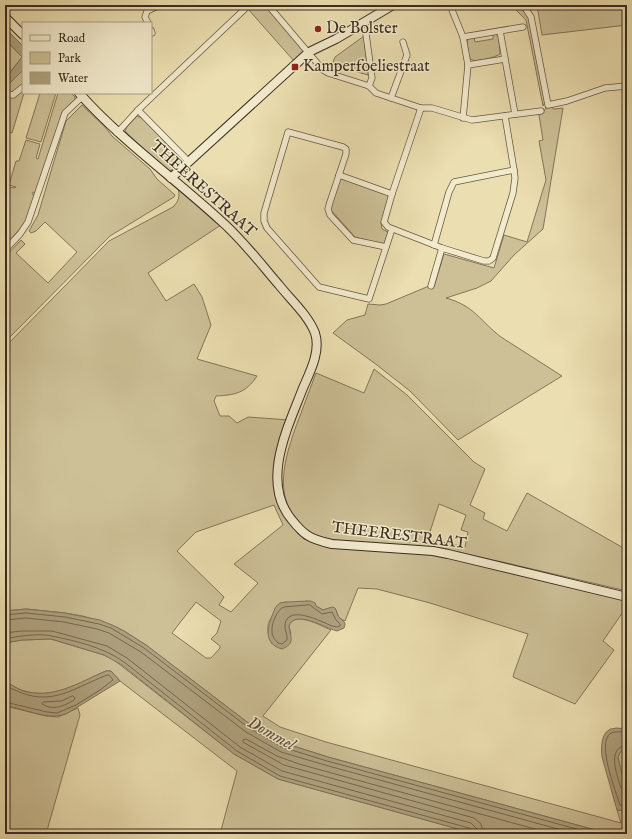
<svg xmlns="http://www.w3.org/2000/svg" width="632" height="839" font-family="'IM FELL English',serif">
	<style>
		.green { fill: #cdc097; stroke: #84765b; fill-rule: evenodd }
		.water { fill: #afa27f; stroke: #807359 }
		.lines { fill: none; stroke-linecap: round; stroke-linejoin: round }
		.shore { stroke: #74684f; stroke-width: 1 }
		.street-casing { stroke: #665943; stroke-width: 7 }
		.secondary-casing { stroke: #3a2d1f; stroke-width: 10 }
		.street { stroke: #f2eacc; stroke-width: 5.5 }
		.secondary { stroke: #f2eacc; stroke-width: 8 }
		.poi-dot { fill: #8f2418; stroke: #f2eacc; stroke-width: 1.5 }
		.labels { text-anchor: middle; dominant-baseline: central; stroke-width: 3; stroke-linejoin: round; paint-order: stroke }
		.poi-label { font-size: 16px; fill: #3a2d1f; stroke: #f2eacc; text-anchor: start }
		.street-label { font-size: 16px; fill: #3a2d1f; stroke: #f2eacc }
		.water-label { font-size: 17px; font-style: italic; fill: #5d503c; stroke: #f2eacc }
	</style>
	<rect width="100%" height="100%" fill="#ebdeb0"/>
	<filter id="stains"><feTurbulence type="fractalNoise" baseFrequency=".005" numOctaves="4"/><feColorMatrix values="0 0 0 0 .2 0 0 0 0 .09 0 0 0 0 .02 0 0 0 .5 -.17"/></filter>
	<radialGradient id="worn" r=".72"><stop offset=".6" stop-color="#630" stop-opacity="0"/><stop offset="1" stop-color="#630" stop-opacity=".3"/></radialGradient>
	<g class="green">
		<polygon points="252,5 265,5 306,51 294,61 248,9"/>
		<polygon points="511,5 524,5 532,14 546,100 543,106 526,20"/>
		<polygon points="533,5 627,5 627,25 542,35 538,11"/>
		<path d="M493,34H496L499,38L500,54C497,57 476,62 472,60C468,58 468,51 468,48C467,44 466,42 469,38L474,37L475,42L493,39Z"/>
		<polygon points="364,36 368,75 336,66 333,62 335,57"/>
		<polygon points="5,39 22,57 5,79"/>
		<polygon points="23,70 23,84 13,93 5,91 5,83 9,84"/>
		<path d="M23,90V93H24L12,133L5,131V96C13,99 17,96 23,90Z"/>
		<polygon points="40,93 56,93 41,142 26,138"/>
		<polygon points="58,93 71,93 75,97 75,100 64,110 37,193 33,192 32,194 37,195 29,216 23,226 5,245 5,198 8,187 15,188 16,187 9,185 16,161 19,161 26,140 40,144 36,158 38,159"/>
		<polygon points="82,105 104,126 112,136 150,169 157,179 175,195 174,197 110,236 5,342 5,257 21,240 25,244 16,253 48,283 77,252 45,222 36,231 31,233 29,231 38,215 66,121"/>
		<path d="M548,105L554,109L563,108L543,229L514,255L491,281L477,288L446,298C475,306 480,321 501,337C521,350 542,363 562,376L458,440L410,391L377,365L333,333L347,320L365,315L368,304L380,305L386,304L429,286L434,287L444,254L494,268L504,235L527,242L546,180L539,141L543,140L539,115L544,111Z"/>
		<polygon points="137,116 142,118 182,159 182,164 176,169 169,171 153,158 125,131 127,127"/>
		<polygon points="340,178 390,194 381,223 382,229 388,232 384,245 355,237 330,209"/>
		<path d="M178,188L221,225L148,273L166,301L194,284L202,297L211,325L197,359L257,376C246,393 235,395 216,396L214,401L220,416H229L237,423L248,417L289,420L280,447L283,512L298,534L304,539L314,543L438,555L627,599V606L603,641L614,650L575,704L513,677L514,673L528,634L430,603L377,589L358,588L345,621L339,618L336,610L330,608L323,610L307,601L297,603L284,602C271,617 262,624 272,644L291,634L289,626C294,610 321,626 331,630L263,716L280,727L326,742L621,823L617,810L627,811V834H610L328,757L284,743L251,725L146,645L124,631L112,625L83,616L65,613L26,609L5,611V347L109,241L173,207C179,201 180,196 178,188ZM274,505L283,525L234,564L258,583L231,612L219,605L224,597L177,551L196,532ZM196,602L221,621L217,633L211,639L220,646V648L211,658H206L172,633Z"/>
		<path d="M374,369L407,395L474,462L485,469L470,505L485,513L483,519L507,531L527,493L627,550V591L446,549L321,539C269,511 281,467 298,421C304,405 310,389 316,373L364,393ZM439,504L466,515L461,530L468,532L465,547L442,542L427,541Z"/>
		<path d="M51,639L104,655L114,660L234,754L278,779L476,834H220L237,771L120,681L111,671H106C78,683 53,701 21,690C16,688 10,684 5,681V643L22,640Z"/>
		<polygon points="5,706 46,716 58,717 78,708 80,715 46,834 5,834"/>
		<path d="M627,748V793L618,758C619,752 622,750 627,748Z"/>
	</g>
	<g class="water">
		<polygon points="5,28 23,46 23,70 8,85 5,83 5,79 22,57 5,39"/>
		<path d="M311,601L315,603L316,606L323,610L332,607L335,608C337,611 337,615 339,617C343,622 347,621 344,628L337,631C325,628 295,609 289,626C290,637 296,643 282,649C264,644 267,629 272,616C274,611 275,606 280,603C283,602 306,601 311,601Z"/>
		<polygon points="26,609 65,613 100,620 112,625 124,631 146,645 251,725 284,743 328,757 610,834 476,834 278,779 234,754 122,665 104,655 51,639 22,640 5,643 5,611"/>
		<path d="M106,671H111L120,681L66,714C46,721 25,708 5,706V681C10,684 16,688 21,690C52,701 79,682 106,671Z"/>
		<path d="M616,728L627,729V748C622,750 619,752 618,758L627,793V811L617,810L602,757C601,749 601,734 609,730C611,728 614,729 616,728Z"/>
	</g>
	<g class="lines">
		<g class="shore">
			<path d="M310,605L322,614L332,612L336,620L340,624V626L337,627L332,626C322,622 289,604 285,624C284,630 288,634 287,640L282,644L278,643C275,640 272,636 272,632C271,624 277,609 284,607Z"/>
			<polyline points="5,615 26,613 65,617 99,624 111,628 144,648 249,728 282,747 327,761 595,834"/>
			<polyline points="5,620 26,618 64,622 97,629 109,633 141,652 246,732 281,752 325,765 576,834"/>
			<polyline points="5,633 21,631 52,631 107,646 127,658 240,747 282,771 471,823 476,828 478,834"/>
			<path d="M5,639C18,636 39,633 52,636C76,641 103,647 124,662L237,751L280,776L469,828L472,830L473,834"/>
			<path d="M5,685C48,710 67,691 107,675H109L113,680L100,690L76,705L57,713L47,712L5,702"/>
			<path d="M73,696L75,698L74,700C64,706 53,711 42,704L43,702L61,701Z"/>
			<path d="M627,732C622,732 616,731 611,733C596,742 616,792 620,805L627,807"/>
			<path d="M627,745C606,747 617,775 621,788L623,790L627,791"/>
			<polyline points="484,834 481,824 474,818 284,765 248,745 243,742 243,740 246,739 277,756 299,764 553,834"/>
		</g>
		<defs>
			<g id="street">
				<polyline points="268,5 323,70 328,73 369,86 376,93 421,108 432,108 472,120 541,111"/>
				<polyline points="523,5 531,17 548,105 567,101 605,88 627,86"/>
				<polyline points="452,10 463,37 468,65 463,118"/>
				<polyline points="148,23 145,17 147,11 160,5"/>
				<polyline points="151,30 152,33"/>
				<polyline points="500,31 515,114"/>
				<polyline points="366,34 372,78 369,86"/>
				<polyline points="463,37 523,27"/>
				<polyline points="468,65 505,59"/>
				<polyline points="5,94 13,95 23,87"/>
				<polyline points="391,98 407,55 403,42"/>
				<polyline points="421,108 392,194 384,222 388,227 442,248 484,261 489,261 493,258 513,193 515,178 514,170 505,116"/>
				<polyline points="138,110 188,161"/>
				<polyline points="117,133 138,110 249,5"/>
				<polyline points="339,175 330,202 328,209 330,215 353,240 386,247"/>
				<polyline points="392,194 339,175 346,154 346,149 343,147 288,132 264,213 264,221 267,228 319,287 369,299 392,229"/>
				<polyline points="434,245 449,192 454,182 514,170"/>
				<polyline points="5,250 20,234 28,222 65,113 82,97"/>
				<polyline points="431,286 442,248"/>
			</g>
			<g id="secondary">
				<polyline points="5,17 23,35"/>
				<path d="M79,93C121,140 173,177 220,220C242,239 260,263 279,285C291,300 308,315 315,333C321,351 310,372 303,388C288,427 260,482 292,520C296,525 301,531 307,535C314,540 323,542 332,544L433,551L448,554L627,597"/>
				<polyline points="171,178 309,52 336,39 393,5"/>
			</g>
		</defs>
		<use href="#street" class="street-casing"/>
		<use href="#secondary" class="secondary-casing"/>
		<use href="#street" class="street"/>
		<use href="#secondary" class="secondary"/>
	</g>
	<g class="poi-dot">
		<circle cx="318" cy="29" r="4"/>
		<rect x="291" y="63" width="8" height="8" rx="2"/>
	</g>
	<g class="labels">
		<g class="poi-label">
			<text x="326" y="29">De Bolster</text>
			<text x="303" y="67">Kamperfoeliestraat</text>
		</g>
		<g class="street-label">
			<text transform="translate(203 189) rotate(42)">THEERESTRAAT</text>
			<text transform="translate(399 536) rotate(7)">THEERESTRAAT</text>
		</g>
		<g class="water-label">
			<text transform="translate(271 734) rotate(29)">Dommel</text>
		</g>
	</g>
	<rect width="632" height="839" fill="none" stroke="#ebdeb0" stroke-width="20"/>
	<rect x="6" y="6" width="620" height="827" fill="none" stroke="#3a2d1f" stroke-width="2"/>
	<rect x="10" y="10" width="612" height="819" fill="none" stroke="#3a2d1f"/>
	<rect x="22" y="22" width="130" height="72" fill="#f2eacc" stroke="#a89e87"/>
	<rect x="30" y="35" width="20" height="6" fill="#f2eacc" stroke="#a89e87"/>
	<text x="58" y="42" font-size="12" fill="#3a2d1f">Road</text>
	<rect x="30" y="52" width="20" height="12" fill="#cdc097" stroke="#a89e87"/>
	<text x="58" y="62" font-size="12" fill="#3a2d1f">Park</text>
	<rect x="30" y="72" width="20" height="12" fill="#afa27f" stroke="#a89e87"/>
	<text x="58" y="82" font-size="12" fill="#3a2d1f">Water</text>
	<rect width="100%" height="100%" filter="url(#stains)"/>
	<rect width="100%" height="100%" fill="url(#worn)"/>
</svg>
